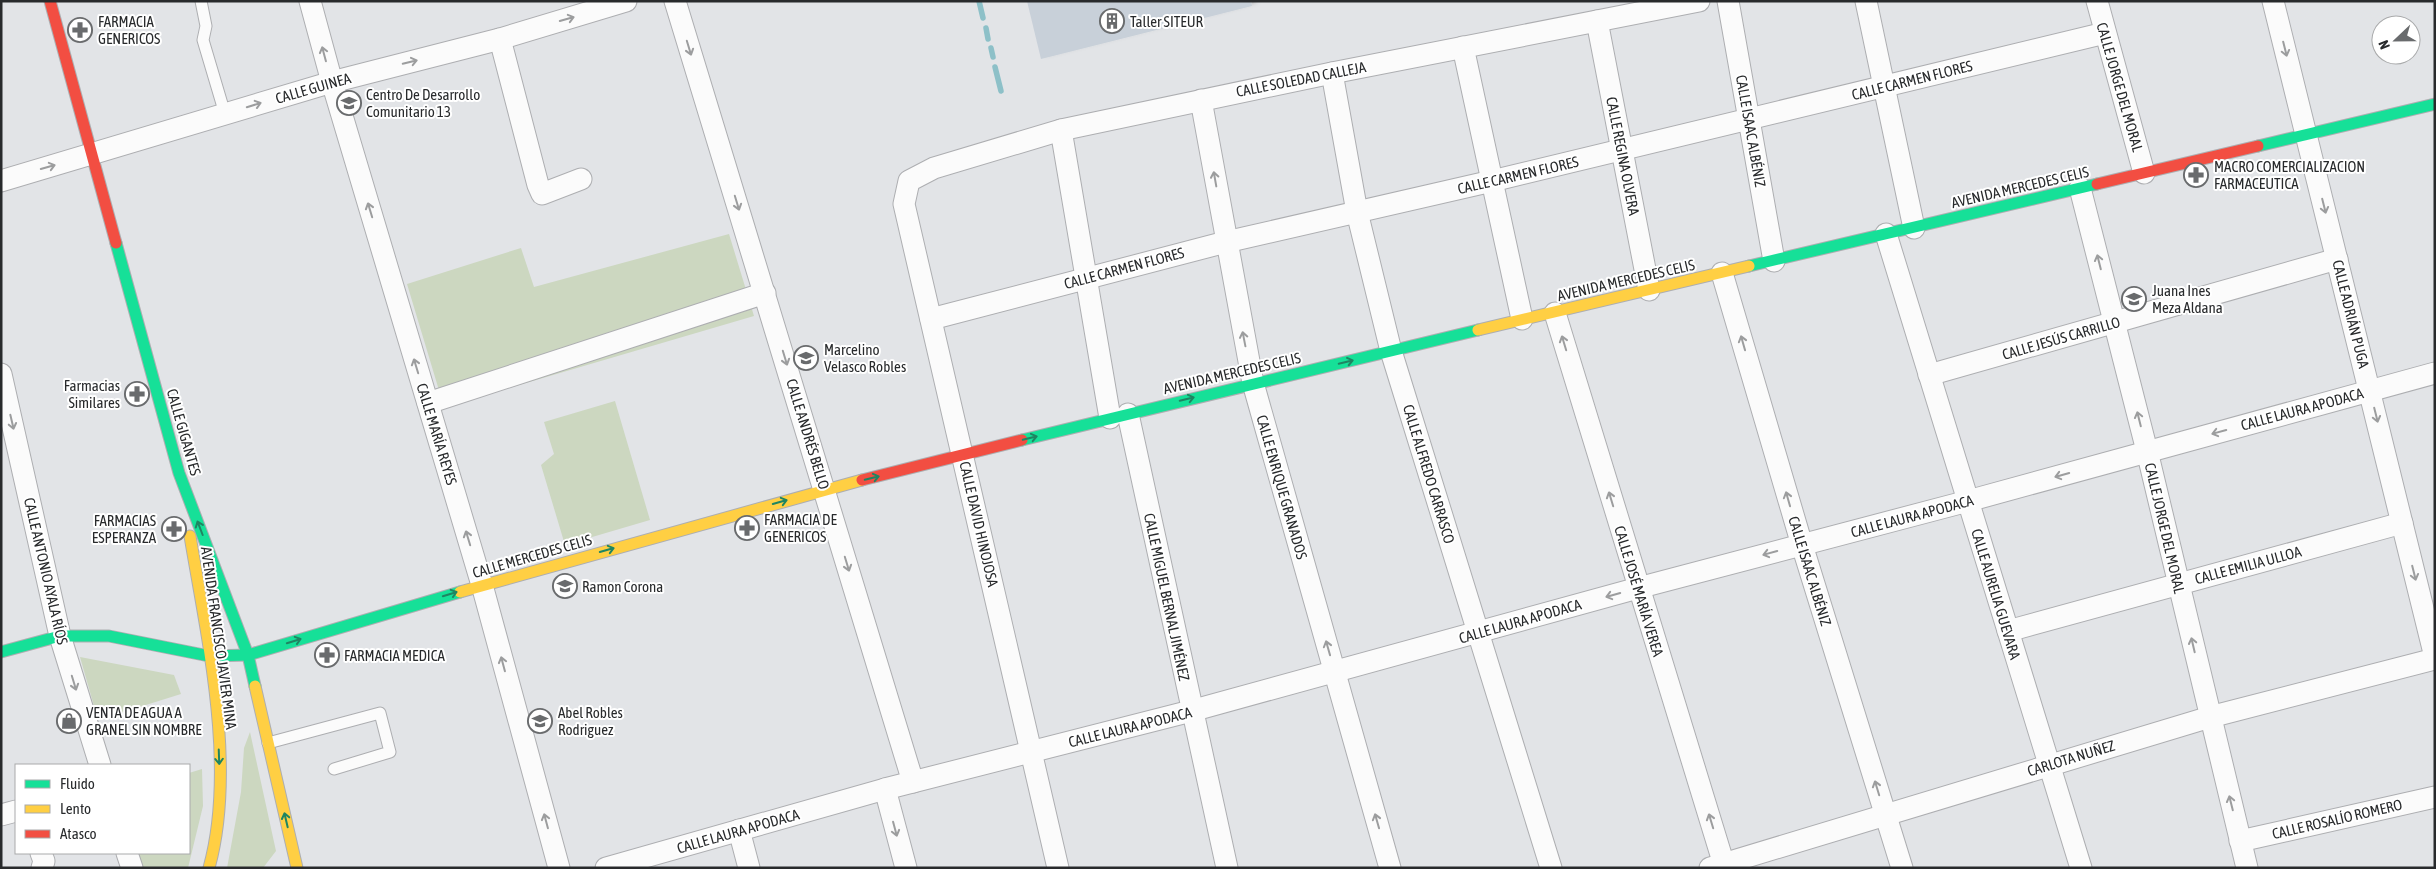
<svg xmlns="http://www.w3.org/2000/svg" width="2436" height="869" font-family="'Asap Condensed',sans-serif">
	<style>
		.green { fill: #ccd7c0 }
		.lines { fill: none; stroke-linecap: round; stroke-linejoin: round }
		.stream { stroke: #8dc0c8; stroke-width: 5.5 }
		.building { fill: #c8d0d9; filter: url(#shadow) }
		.lane-casing { stroke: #adaeb1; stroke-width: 13 }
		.street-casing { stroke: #adaeb1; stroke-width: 23 }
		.fast-casing { stroke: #adaeb1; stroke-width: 13 }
		.slow-casing { stroke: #adaeb1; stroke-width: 13 }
		.jam-casing { stroke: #adaeb1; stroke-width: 13 }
		.lane { stroke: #fbfbfb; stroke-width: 11 }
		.street { stroke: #fbfbfb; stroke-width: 21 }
		.fast { stroke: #16e098; stroke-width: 11 }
		.slow { stroke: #ffcf43; stroke-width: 11 }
		.jam { stroke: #f24e42; stroke-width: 11 }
		.oneway { stroke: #9c9d9e }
		.oneway2 { stroke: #1f8562 }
		.labels { text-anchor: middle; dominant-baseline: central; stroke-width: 4; stroke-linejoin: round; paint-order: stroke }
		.poi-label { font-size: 15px; fill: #282a2c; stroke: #fff; text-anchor: start }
		.street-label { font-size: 15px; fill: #282a2c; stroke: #fff }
	</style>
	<defs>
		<filter id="shadow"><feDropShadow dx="4.5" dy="-4.5" stdDeviation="2.5" flood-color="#0004"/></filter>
	</defs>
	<rect width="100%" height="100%" fill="#e2e4e7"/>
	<g class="green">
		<polygon points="729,234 754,316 444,407 407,284 521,248 534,287"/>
		<polygon points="615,401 650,520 565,545 541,465 554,454 544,422"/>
		<polygon points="80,657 174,675 181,694 98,720"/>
		<polygon points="250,732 276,851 263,868 227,868 241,792 244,748"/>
		<polygon points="202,769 203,806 188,868 140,868 135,853 189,853 189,773"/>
	</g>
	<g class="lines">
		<g class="stream">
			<polyline points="979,1 983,18"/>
			<polyline points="986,28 988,39"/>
			<polyline points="991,48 993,57"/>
			<polyline points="995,67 1001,91"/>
		</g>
	</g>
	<polygon class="building" points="1027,1 1251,1 1252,6 1041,59"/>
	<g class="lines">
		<defs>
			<g id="lane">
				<polyline points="201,1 206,26 203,40 225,114"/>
				<polyline points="268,743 380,713 390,752 334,769"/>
			</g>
			<g id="street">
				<polyline points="310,1 332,82 482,585 559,868"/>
				<polyline points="675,1 913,782"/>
				<polyline points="1728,1 1774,261"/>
				<polyline points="1866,1 1914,228"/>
				<polyline points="2097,1 2144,173"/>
				<polyline points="2273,1 2435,657"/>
				<polyline points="1597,21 1649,290"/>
				<polyline points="500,39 538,185 542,194 581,179"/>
				<polyline points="1463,47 1522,319"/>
				<polyline points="1332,73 1357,212 1391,351 1551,868"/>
				<polyline points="1201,100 1253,383 1390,868"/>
				<polyline points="1061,130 1110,418"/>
				<polyline points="1,181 332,82 500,39 626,1"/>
				<polyline points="2080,188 2147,451 2247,868"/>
				<polyline points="1886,234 2081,868"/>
				<polyline points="1722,273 1802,545 1902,868"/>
				<polyline points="1555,313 1725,868"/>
				<polyline points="931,319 1226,242 1492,181 2105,33"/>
				<polyline points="1,374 60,636 100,765"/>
				<polyline points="1929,375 2337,259"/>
				<polyline points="428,403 765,293"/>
				<polyline points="1128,414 1227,868"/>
				<polyline points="2008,631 2402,523"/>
				<polyline points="885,789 906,868"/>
				<polyline points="1,815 16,811"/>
				<polyline points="739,830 749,868"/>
				<polyline points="2240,841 2435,797"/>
				<polyline points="41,853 44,861 42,868"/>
				<polyline points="127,853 132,868"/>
				<polyline points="606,868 885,789 1191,711 1638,588 1968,501 2435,373"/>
				<polyline points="1058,868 904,204 909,181 934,168 1061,130 1332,73 1699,1"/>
				<polyline points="1710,868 2210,717 2435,659"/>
			</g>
			<g id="fast">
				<polyline points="2258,146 2435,104"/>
				<polyline points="116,243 179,473 248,655 255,686"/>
				<polyline points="1749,266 2097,184"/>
				<polyline points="1022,440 1478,330"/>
				<polyline points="1,652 60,636 109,636 209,656 248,655 460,592"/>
			</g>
			<g id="slow">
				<polyline points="1478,330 1749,266"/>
				<path d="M190,536C207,638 237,767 209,868"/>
				<polyline points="460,592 862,480"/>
				<polyline points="255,686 297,868"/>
			</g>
			<g id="jam">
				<polyline points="50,1 116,243"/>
				<polyline points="2097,184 2258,146"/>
				<polyline points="862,480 1022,440"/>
			</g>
		</defs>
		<use href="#lane" class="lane-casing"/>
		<use href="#street" class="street-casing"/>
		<use href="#fast" class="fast-casing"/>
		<use href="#slow" class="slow-casing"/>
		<use href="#jam" class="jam-casing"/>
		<use href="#lane" class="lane"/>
		<use href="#street" class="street"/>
		<use href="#fast" class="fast"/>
		<use href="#slow" class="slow"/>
		<use href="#jam" class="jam"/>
	</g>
	<defs><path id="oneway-shaft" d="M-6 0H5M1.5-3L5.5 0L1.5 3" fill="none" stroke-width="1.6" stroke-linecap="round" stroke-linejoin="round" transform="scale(1.25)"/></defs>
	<g class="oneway">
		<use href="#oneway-shaft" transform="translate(567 19) rotate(-16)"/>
		<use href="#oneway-shaft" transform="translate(689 48) rotate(73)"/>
		<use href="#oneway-shaft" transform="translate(2285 49) rotate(76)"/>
		<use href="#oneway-shaft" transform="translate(324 54) rotate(-105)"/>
		<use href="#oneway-shaft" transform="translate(410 62) rotate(-14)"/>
		<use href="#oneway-shaft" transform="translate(254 105) rotate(-17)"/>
		<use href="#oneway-shaft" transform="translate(48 167) rotate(-16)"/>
		<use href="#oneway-shaft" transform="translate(1215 179) rotate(-100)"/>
		<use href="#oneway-shaft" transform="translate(737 203) rotate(73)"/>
		<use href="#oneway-shaft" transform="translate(2324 206) rotate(76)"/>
		<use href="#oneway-shaft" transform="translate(370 210) rotate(-107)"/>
		<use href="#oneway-shaft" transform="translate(2099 262) rotate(-104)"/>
		<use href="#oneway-shaft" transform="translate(1244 339) rotate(-101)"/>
		<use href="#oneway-shaft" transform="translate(1564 343) rotate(-107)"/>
		<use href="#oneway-shaft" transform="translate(1743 343) rotate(-106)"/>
		<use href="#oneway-shaft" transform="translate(785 358) rotate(73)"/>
		<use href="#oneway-shaft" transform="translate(416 366) rotate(-107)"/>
		<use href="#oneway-shaft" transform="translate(2376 415) rotate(76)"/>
		<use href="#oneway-shaft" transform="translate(2139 419) rotate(-104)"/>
		<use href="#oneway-shaft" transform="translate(12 422) rotate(77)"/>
		<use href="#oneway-shaft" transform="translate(2219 432) rotate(165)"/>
		<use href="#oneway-shaft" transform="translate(2062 475) rotate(164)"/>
		<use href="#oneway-shaft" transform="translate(1611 499) rotate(-107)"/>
		<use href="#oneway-shaft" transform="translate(1788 499) rotate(-106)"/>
		<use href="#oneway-shaft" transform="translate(468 538) rotate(-107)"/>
		<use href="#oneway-shaft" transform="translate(1770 553) rotate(165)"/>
		<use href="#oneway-shaft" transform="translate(847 564) rotate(73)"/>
		<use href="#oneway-shaft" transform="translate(2414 573) rotate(76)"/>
		<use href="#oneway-shaft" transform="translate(1613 595) rotate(164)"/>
		<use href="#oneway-shaft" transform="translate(2193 645) rotate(-103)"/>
		<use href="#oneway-shaft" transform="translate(1328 648) rotate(-106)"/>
		<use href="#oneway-shaft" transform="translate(503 664) rotate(-105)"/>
		<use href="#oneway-shaft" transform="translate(74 683) rotate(73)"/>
		<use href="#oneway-shaft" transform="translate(1877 788) rotate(-107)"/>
		<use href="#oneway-shaft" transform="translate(2231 803) rotate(-104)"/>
		<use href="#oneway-shaft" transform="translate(546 821) rotate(-105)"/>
		<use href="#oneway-shaft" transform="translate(1377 821) rotate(-106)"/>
		<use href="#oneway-shaft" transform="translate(1711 821) rotate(-107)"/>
		<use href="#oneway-shaft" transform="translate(895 829) rotate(75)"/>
	</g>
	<g class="oneway2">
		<use href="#oneway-shaft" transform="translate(1346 362) rotate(-13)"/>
		<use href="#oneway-shaft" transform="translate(1187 399) rotate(-14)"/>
		<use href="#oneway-shaft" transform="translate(1030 438) rotate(-14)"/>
		<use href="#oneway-shaft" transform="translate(872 478) rotate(-14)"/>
		<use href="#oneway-shaft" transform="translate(780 502) rotate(-16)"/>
		<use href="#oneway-shaft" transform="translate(200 528) rotate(-111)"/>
		<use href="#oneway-shaft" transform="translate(607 550) rotate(-16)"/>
		<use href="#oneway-shaft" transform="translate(450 594) rotate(-17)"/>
		<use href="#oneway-shaft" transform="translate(294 641) rotate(-17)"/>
		<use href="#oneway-shaft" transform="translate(219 757) rotate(88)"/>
		<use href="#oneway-shaft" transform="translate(286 820) rotate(-103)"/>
	</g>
	<defs>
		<symbol id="building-ring" viewBox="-11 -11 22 22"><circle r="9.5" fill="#fff" stroke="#696b6d" stroke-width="1.5"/><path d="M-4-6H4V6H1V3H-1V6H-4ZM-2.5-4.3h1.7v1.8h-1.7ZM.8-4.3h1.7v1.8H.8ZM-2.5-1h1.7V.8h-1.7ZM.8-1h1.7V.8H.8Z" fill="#696b6d"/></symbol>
		<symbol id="pharmacy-ring" viewBox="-11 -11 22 22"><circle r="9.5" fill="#fff" stroke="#696b6d" stroke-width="1.5"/><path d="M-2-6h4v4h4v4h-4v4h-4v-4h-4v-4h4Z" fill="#696b6d"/></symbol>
		<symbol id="school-ring" viewBox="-11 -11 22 22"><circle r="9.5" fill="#fff" stroke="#696b6d" stroke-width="1.5"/><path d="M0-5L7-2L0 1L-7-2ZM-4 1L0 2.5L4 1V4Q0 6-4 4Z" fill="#696b6d"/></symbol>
		<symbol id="shop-ring" viewBox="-11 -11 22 22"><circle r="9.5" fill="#fff" stroke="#696b6d" stroke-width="1.5"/><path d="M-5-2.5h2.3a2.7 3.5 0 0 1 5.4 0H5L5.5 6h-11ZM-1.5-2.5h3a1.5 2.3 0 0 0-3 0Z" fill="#696b6d"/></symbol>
	</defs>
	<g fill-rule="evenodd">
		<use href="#building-ring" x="1098" y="7" width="28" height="28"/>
		<use href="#pharmacy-ring" x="66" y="16" width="28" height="28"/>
		<use href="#school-ring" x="335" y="89" width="28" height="28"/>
		<use href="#pharmacy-ring" x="2182" y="161" width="28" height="28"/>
		<use href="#school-ring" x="2120" y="285" width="28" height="28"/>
		<use href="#school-ring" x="792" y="344" width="28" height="28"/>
		<use href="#pharmacy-ring" x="123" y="380" width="28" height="28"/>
		<use href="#pharmacy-ring" x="733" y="514" width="28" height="28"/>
		<use href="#pharmacy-ring" x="160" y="515" width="28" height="28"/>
		<use href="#school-ring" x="551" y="572" width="28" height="28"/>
		<use href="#pharmacy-ring" x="313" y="641" width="28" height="28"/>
		<use href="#shop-ring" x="55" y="707" width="28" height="28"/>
		<use href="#school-ring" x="526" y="707" width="28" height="28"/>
	</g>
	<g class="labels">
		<g class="poi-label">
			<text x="98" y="21">FARMACIA<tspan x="98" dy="17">GENERICOS</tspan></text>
			<text x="1130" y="21">Taller SITEUR</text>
			<text x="366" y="94">Centro De Desarrollo<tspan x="366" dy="17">Comunitario 13</tspan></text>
			<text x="2214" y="166">MACRO COMERCIALIZACION<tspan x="2214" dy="17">FARMACEUTICA</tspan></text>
			<text x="2152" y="290">Juana Ines<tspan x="2152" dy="17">Meza Aldana</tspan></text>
			<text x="824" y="349">Marcelino<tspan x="824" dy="17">Velasco Robles</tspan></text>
			<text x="120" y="385" text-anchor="end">Farmacias<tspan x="120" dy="17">Similares</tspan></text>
			<text x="764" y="519">FARMACIA DE<tspan x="764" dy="17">GENERICOS</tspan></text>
			<text x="156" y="520" text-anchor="end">FARMACIAS<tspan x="156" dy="17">ESPERANZA</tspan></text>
			<text x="582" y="586">Ramon Corona</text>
			<text x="344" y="655">FARMACIA MEDICA</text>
			<text x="86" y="712">VENTA DE AGUA A<tspan x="86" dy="17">GRANEL SIN NOMBRE</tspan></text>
			<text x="558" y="712">Abel Robles<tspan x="558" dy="17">Rodriguez</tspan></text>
		</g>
		<g class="street-label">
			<text transform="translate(1301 79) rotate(-11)">CALLE SOLEDAD CALLEJA</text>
			<text transform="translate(1912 80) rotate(-14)">CALLE CARMEN FLORES</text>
			<text transform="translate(2120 87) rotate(74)">CALLE JORGE DEL MORAL</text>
			<text transform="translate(313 88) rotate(-16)">CALLE GUINEA</text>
			<text transform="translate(1751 131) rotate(80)">CALLE ISAAC ALBÉNIZ</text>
			<text transform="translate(1623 156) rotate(79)">CALLE REGINA OLVERA</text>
			<text transform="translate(1518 175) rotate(-13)">CALLE CARMEN FLORES</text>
			<text transform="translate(2020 187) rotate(-13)">AVENIDA MERCEDES CELIS</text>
			<text transform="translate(1124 268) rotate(-15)">CALLE CARMEN FLORES</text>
			<text transform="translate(1626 280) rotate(-13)">AVENIDA MERCEDES CELIS</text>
			<text transform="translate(2351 314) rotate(76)">CALLE ADRIÁN PUGA</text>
			<text transform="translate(2061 338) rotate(-16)">CALLE JESÚS CARRILLO</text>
			<text transform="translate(1232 373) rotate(-13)">AVENIDA MERCEDES CELIS</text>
			<text transform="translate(2302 409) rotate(-15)">CALLE LAURA APODACA</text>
			<text transform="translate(184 432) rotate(74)">CALLE GIGANTES</text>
			<text transform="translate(437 434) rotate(73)">CALLE MARÍA REYES</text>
			<text transform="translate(808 434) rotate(73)">CALLE ANDRÉS BELLO</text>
			<text transform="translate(1429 474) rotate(73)">CALLE ALFREDO CARRASCO</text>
			<text transform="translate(1282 487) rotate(74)">CALLE ENRIQUE GRANADOS</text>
			<text transform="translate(1912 516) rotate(-15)">CALLE LAURA APODACA</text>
			<text transform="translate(979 524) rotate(77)">CALLE DAVID HINOJOSA</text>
			<text transform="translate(2165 528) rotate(77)">CALLE JORGE DEL MORAL</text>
			<text transform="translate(532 556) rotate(-16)">CALLE MERCEDES CELIS</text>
			<text transform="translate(2248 565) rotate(-15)">CALLE EMILIA ULLOA</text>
			<text transform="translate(46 571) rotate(77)">CALLE ANTONIO AYALA RÍOS</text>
			<text transform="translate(1810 571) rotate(73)">CALLE ISAAC ALBÉNIZ</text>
			<text transform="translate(1639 591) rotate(73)">CALLE JOSÉ MARÍA VEREA</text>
			<text transform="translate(1996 594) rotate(73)">CALLE AURELIA GUEVARA</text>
			<text transform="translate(1167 597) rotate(78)">CALLE MIGUEL BERNAL JIMÉNEZ</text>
			<text transform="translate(1520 621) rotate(-16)">CALLE LAURA APODACA</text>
			<text transform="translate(219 638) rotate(82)">AVENIDA FRANCISCO JAVIER MINA</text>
			<text transform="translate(1130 727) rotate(-14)">CALLE LAURA APODACA</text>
			<text transform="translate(2071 758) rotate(-17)">CARLOTA NUÑEZ</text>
			<text transform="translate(2337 819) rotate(-13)">CALLE ROSALÍO ROMERO</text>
			<text transform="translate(738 831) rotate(-16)">CALLE LAURA APODACA</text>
		</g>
	</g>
	<rect width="2436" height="869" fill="none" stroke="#282a2c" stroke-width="5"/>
	<rect x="15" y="764" width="175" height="90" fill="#ffffff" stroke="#a9aaab"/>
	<rect x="25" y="780" width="25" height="8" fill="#16e098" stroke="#a9aaab"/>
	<text x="60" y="789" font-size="15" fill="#282a2c">Fluido</text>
	<rect x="25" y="805" width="25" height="8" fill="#ffcf43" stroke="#a9aaab"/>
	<text x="60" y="814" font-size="15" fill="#282a2c">Lento</text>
	<rect x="25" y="830" width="25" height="8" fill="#f24e42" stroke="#a9aaab"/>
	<text x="60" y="839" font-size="15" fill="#282a2c">Atasco</text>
	<g transform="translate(2396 40) rotate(248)"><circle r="24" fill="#ffffff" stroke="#a9aaab"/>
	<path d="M0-4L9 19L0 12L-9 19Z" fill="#696b6d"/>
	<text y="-8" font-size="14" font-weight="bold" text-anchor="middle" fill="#282a2c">N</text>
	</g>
</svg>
